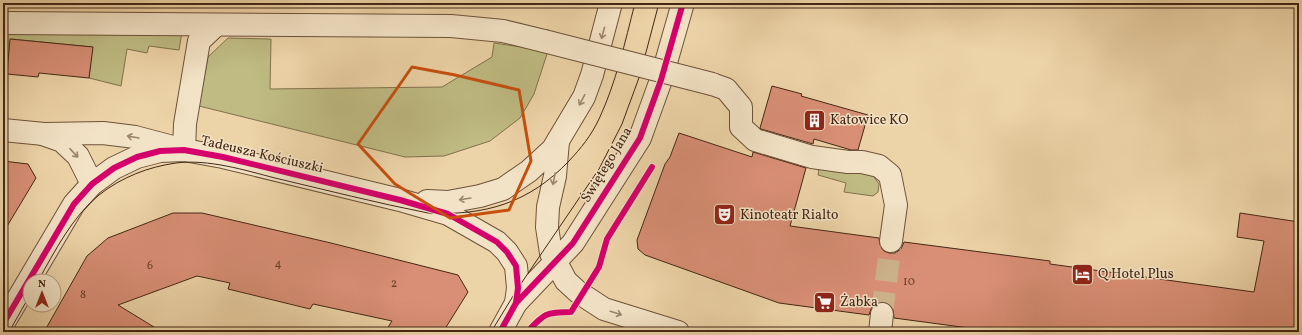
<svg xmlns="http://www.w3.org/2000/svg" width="1302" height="335" font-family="Vollkorn,serif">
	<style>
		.green { fill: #bfbb83; stroke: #82714c }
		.building { fill: #d98f76; stroke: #442714 }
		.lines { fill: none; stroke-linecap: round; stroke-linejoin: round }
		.minor-tunnel { stroke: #cbb18a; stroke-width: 22; stroke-dasharray: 22 11; stroke-linecap: butt }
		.minor-casing { stroke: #6e5239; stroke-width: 24 }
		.minor { stroke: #f3e3c6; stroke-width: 22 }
		.tram { stroke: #442714; stroke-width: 1 }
		.minor-bridge-casing { stroke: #6e5239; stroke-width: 24; stroke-linecap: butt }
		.minor-bridge { stroke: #f3e3c6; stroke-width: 22 }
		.cycleway-casing { stroke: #f3e3c6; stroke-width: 8 }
		.cycleway { stroke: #d6006c; stroke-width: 6 }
		.oneway { stroke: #9c856d }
		.marked { fill: none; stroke: #c74f0e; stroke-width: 3; stroke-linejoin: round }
		.labels { text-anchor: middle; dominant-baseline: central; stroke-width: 3; stroke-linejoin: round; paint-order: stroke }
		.number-label { font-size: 12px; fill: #69412c }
		.poi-label { font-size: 14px; fill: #442714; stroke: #f3e3c6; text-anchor: start }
		.street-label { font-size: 14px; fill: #442714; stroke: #f3e3c6 }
	</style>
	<rect width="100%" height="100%" fill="#edd4a8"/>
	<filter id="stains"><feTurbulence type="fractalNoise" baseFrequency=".005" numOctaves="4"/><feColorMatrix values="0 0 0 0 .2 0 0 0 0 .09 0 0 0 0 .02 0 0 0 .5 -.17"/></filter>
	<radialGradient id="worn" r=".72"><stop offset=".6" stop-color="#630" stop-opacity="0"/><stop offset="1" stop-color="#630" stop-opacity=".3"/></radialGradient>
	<g class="green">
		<polygon points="3,30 182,32 179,50 149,46 147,53 127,49 121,86 89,78 92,47 11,39 9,54 3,54"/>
		<polygon points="228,38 271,39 270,89 442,87 492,57 494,43 548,51 534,94 520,118 490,141 444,156 405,157 199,106 208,57"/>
		<polygon points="819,168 872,174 879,184 878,192 873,196 844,192 846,183 818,175"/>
	</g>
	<g class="building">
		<polygon points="10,39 93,47 89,78 39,73 38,77 7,74"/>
		<polygon points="772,86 802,94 801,96 868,115 858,150 851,150 814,139 813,144 761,129 760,128"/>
		<polygon points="679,133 752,157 753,152 806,168 790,226 879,238 880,246 884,251 889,253 895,253 901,249 904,242 1050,261 1050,264 1254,292 1264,241 1237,237 1240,213 1299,222 1299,332 999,332 894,318 893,309 890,304 884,302 877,302 872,306 869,315 779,303 645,255 638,249 637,240 665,164 670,157"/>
		<polygon points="3,161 28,164 36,178 3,233"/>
		<polygon points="173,213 202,213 331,243 458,275 468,292 443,332 385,332 392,321 313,304 310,309 228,289 230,283 197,276 118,305 162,332 44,332 87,256 108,238"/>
	</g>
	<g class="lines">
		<polyline class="minor-tunnel" points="882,314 891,241"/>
		<defs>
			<g id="minor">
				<polyline points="3,23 451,26 503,31 544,41"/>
				<polyline points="712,84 726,89 741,107 741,127 755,140 812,157 848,162 862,162 879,166 890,175 896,205 891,241"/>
				<polyline points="3,130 44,134 103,133 135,137 184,150 185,124 199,41 216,25"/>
				<polyline points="45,135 62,141 78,156 92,184"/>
				<polyline points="558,141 555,176 548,207 547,227 551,253 566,281 578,292 604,309 678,332"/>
				<polyline points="427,201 448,202 480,196 503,189 529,171 553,149 584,97 592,75 611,3"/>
				<polyline points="3,324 74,204 92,184 114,168 137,157 160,151 184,150 223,157 400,200 448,214 497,242 507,252 516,266 518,288 516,303"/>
				<polyline points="500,332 516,303 573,243 640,138 661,80 683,3"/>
				<polyline points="880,332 882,314"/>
			</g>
		</defs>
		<use href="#minor" class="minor-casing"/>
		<use href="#minor" class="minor"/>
		<g class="tram">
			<path d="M38,281C55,251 72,217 99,195C122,177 148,167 176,163C209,159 244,170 275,178C326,190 377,203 428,213C485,216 529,203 569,161C581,148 591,136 599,119C616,83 625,42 635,3"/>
			<polyline points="9,332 30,295"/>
			<polyline points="491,332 518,288 599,169 622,124 640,75 659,3"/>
		</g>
		<defs>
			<polyline id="minor-bridge" points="544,41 712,84"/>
		</defs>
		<use href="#minor-bridge" class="minor-bridge-casing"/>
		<use href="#minor-bridge" class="minor-bridge"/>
		<defs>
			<g id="cycleway">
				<polyline points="3,324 74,204 92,184 114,168 137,157 160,151 184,150 223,157 400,200 448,214 497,242 507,252 516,266 518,288 516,303"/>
				<polyline points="500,332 516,303 573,243 640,138 661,80 683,3"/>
				<path d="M527,332C544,314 545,312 571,312L599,267L607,239L652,167"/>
			</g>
		</defs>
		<use href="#cycleway" class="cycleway-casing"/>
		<use href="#cycleway" class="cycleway"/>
	</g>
	<defs><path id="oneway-shaft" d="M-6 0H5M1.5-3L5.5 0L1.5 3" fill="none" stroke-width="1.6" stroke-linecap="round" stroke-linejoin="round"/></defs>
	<g class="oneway">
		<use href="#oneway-shaft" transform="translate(603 33) rotate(105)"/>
		<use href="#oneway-shaft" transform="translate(582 100) rotate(118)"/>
		<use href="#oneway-shaft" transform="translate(133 137) rotate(-170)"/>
		<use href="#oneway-shaft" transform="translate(74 153) rotate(47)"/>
		<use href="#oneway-shaft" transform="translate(554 179) rotate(101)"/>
		<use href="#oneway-shaft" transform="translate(465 199) rotate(171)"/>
		<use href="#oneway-shaft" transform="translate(616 313) rotate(18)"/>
	</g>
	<path class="marked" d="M412,67L455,75L519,90L531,161L509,210L450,218L395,184L358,144Z"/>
	<defs>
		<symbol id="building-square" viewBox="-11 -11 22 22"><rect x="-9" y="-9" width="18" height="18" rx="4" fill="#8f2418" stroke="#f3e3c6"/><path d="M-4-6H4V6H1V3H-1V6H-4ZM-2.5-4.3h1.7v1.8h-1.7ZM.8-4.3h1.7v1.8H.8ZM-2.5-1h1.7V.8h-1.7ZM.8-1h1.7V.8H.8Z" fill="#fff"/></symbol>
		<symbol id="theatre-square" viewBox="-11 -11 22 22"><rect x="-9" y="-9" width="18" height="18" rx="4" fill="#8f2418" stroke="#f3e3c6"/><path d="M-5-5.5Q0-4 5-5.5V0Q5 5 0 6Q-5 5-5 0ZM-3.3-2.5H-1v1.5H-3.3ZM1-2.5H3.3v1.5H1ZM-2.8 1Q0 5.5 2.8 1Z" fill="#fff"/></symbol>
		<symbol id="hotel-square" viewBox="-11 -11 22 22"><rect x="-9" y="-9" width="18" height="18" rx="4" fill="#8f2418" stroke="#f3e3c6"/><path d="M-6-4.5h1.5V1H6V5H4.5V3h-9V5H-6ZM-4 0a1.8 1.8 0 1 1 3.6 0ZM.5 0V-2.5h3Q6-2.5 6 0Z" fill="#fff"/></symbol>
		<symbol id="supermarket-square" viewBox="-11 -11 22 22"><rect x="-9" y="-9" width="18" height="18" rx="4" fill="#8f2418" stroke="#f3e3c6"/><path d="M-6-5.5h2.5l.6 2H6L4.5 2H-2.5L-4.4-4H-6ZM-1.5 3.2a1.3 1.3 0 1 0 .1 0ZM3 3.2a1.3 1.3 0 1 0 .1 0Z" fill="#fff"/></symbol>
	</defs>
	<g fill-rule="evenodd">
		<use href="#building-square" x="802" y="108" width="25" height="25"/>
		<use href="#theatre-square" x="712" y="202" width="25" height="25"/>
		<use href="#hotel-square" x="1070" y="262" width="25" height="25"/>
		<use href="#supermarket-square" x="812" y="290" width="25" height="25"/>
	</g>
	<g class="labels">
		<g class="number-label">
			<text x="278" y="264">4</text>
			<text x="150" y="266">6</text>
			<text x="909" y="282">10</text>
			<text x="394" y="284">2</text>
			<text x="83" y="295">8</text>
		</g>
		<g class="poi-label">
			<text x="830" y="120">Katowice KO</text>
			<text x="740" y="215">Kinoteatr Rialto</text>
			<text x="1098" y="274">Q Hotel Plus</text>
			<text x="840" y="302">Żabka</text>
		</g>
		<g class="street-label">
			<text transform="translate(262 155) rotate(13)">Tadeusza Kościuszki</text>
			<text transform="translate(607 165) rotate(-59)">Świętego Jana</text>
		</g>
	</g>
	<rect width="1302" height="335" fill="none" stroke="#edd4a8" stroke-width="16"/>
	<rect x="4" y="4" width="1294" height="327" fill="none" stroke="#442714" stroke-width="2"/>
	<rect x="8" y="8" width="1286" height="319" fill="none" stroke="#442714"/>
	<g transform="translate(42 293)"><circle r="19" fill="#f3e3c6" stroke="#ad987f"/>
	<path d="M0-3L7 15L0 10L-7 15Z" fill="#8f2418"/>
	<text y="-6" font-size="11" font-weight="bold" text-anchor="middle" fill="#442714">N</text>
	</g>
	<rect width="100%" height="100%" filter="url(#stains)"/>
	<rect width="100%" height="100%" fill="url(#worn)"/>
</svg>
